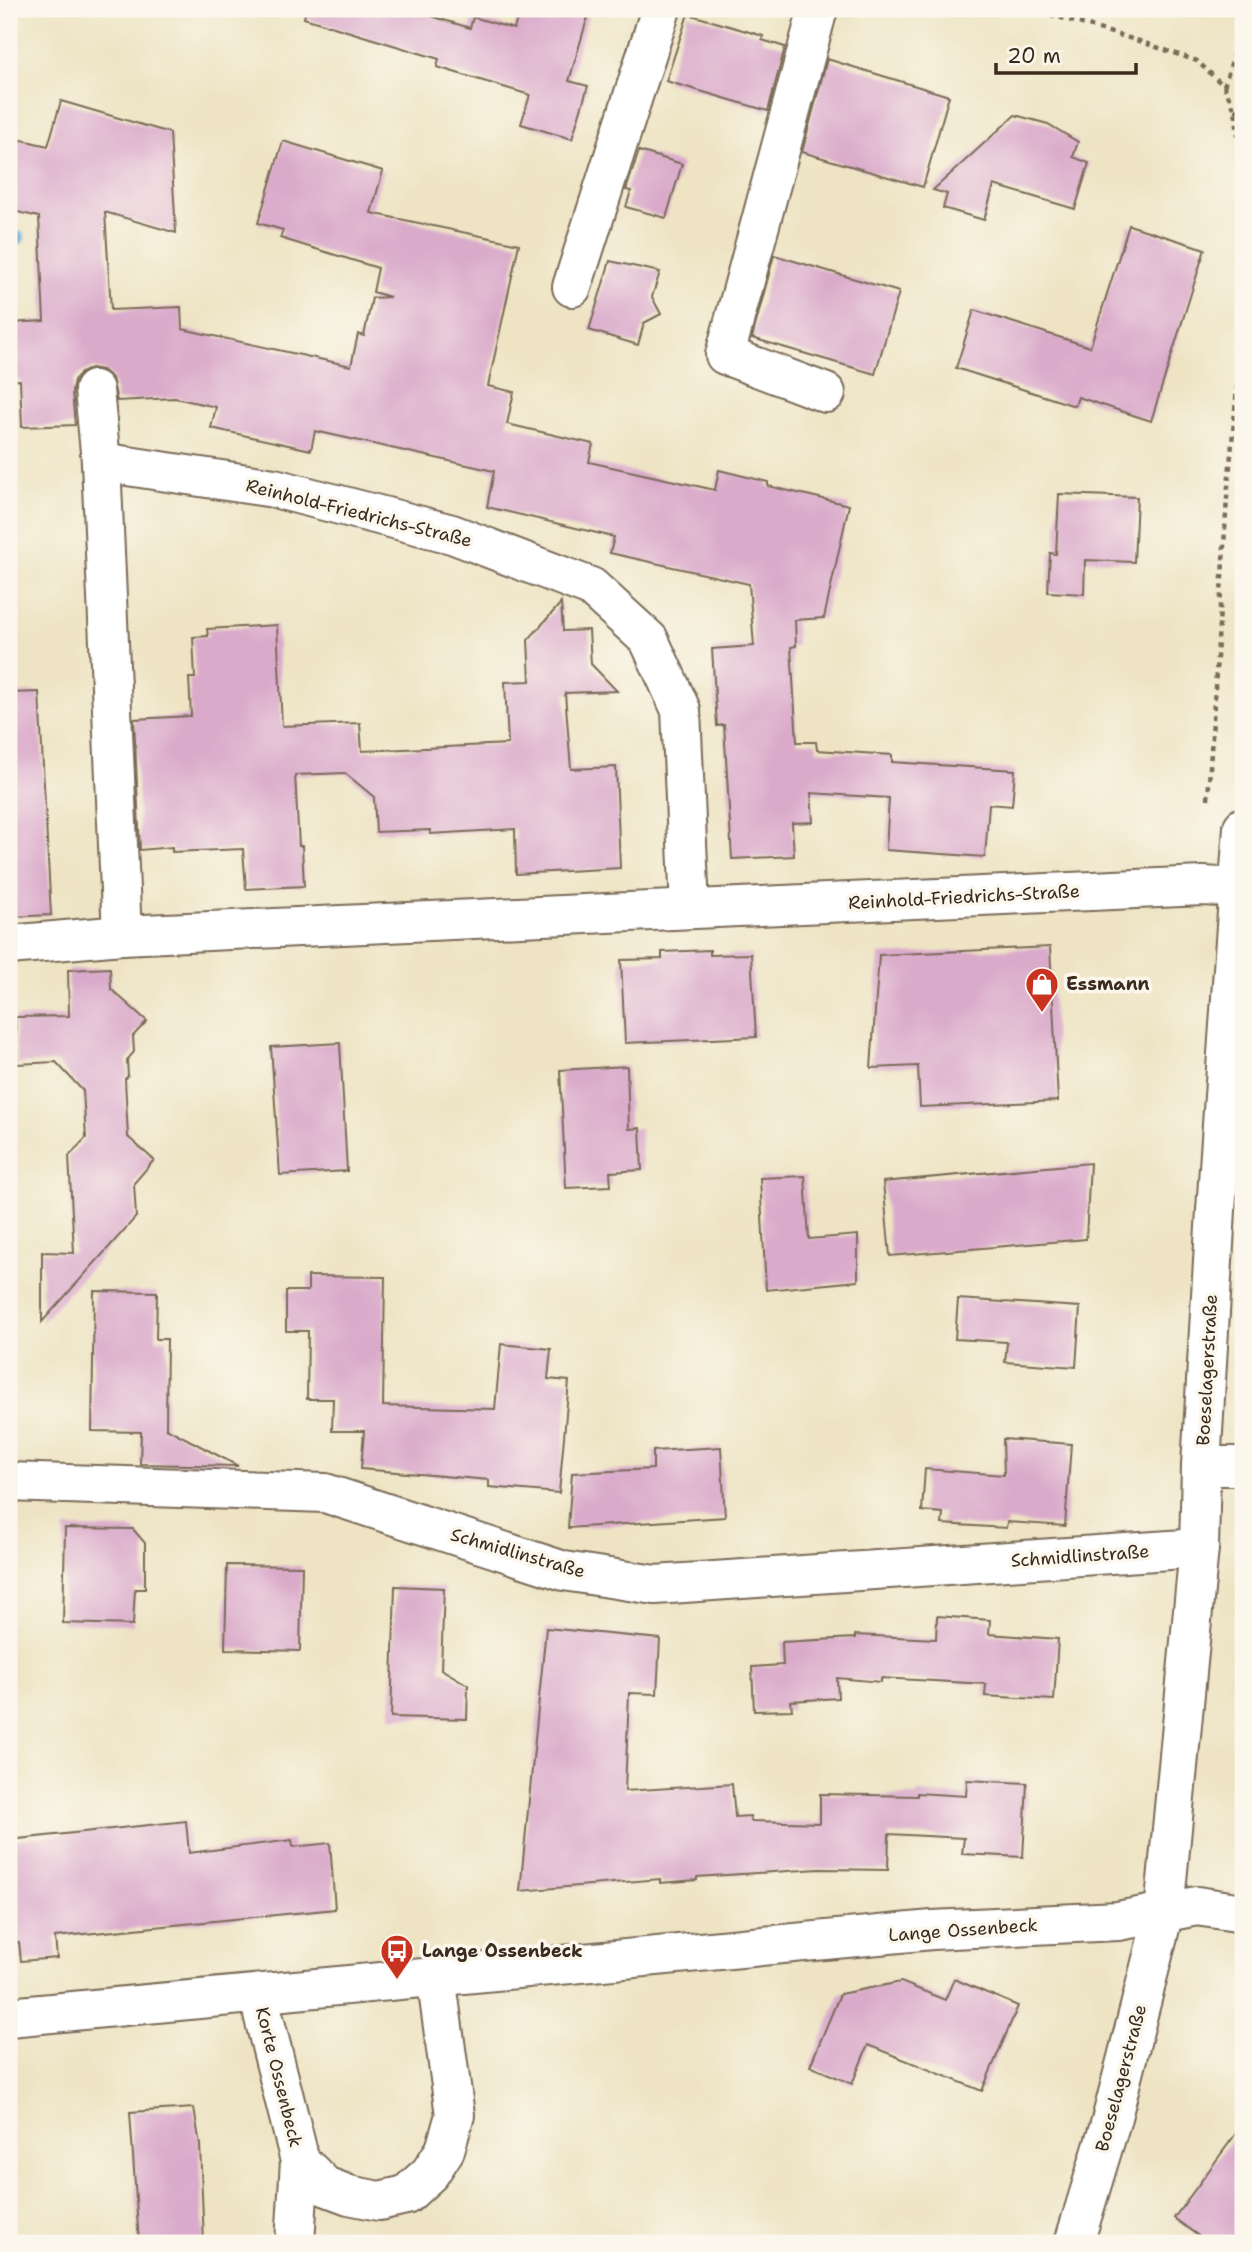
<svg xmlns="http://www.w3.org/2000/svg" width="1252" height="2252" font-family="'Shantell Sans',sans-serif">
	<style>
		.lines { fill: none; stroke-linecap: round; stroke-linejoin: round }
		.stream { stroke: #5aa8d4; stroke-width: 14 }
		.building { fill: #daaacb }
		.minor-casing { stroke: #7a6b58; stroke-width: 42 }
		.path { stroke: #7a6b58; stroke-width: 4.5; stroke-dasharray: 5 5; stroke-linecap: butt }
		.minor { stroke: #fff; stroke-width: 38 }
		.labels { text-anchor: middle; dominant-baseline: central; stroke-width: 7; stroke-linejoin: round; paint-order: stroke }
		.street-label { font-size: 18px; fill: #3b2a1e; stroke: #fbf7ec }
		.poi-label { font-size: 18px; font-weight: bold; fill: #3b2a1e; stroke: #fbf7ec; text-anchor: start }
	</style>
	<rect width="100%" height="100%" fill="#fbf7ec"/>
	<filter id="ink" filterUnits="userSpaceOnUse"><feTurbulence type="fractalNoise" baseFrequency=".0143" numOctaves="2"/><feDisplacementMap in="SourceGraphic" scale="14" xChannelSelector="R" yChannelSelector="G"/><feConvolveMatrix kernelMatrix="1 2 1 2 8 2 1 2 1" color-interpolation-filters="sRGB"/></filter>
	<filter id="wash" filterUnits="userSpaceOnUse"><feTurbulence type="fractalNoise" baseFrequency=".00686" numOctaves="4" result="noise"/><feDisplacementMap in="SourceGraphic" scale="28" xChannelSelector="R" yChannelSelector="G"/><feGaussianBlur stdDeviation="1.57" result="paint"/><feColorMatrix in="noise" values="0 0 0 0 0 0 0 0 0 0 0 0 0 0 0 0 0 1.4 0 .05"/><feComposite in="paint" operator="in"/></filter>
	<g filter="url(#wash)">
		<rect width="100%" height="100%" fill="#eee4c4"/>
		<g class="lines">
			<polyline class="stream" points="9,237 18,238"/>
		</g>
		<g id="blocks">
			<g class="building">
				<polygon points="306,9 408,9 470,28 473,17 514,29 520,9 590,9 569,81 588,86 572,139 521,124 530,95 437,67 439,59 304,18"/>
				<polygon points="688,14 763,36 762,40 785,47 768,111 666,81"/>
				<polygon points="827,59 949,96 923,187 802,152"/>
				<polygon points="61,101 170,133 176,233 105,212 111,310 181,307 182,329 351,366 358,334 364,336 372,298 390,297 373,292 378,268 280,238 283,230 258,223 283,141 383,171 371,213 519,244 488,386 514,392 507,424 593,444 589,462 715,490 719,470 768,482 768,486 849,505 824,618 795,620 796,646 791,647 797,742 816,742 817,750 892,755 892,762 1015,770 1012,806 989,804 985,857 886,850 889,798 811,793 813,822 792,823 794,856 732,859 724,725 717,726 712,649 754,646 749,584 610,553 614,537 487,507 494,471 315,431 311,450 211,428 216,407 175,398 117,401 112,378 102,370 91,368 81,373 74,380 72,392 75,425 22,427 20,380 9,381 9,323 44,321 39,217 9,210 9,137 48,146"/>
				<polygon points="1015,115 1048,124 1078,142 1073,157 1089,163 1075,209 994,185 984,220 943,208 947,194 933,190"/>
				<polygon points="639,151 682,164 666,218 626,207 631,191 626,190"/>
				<polygon points="1129,225 1205,249 1151,421 1078,397 1075,406 956,368 974,310 1090,347"/>
				<polygon points="774,255 899,292 875,374 752,338"/>
				<polygon points="610,261 660,272 652,297 661,314 644,323 638,345 589,330"/>
				<polygon points="1059,494 1137,497 1134,562 1085,560 1084,594 1048,592 1050,553 1056,554"/>
				<polygon points="561,603 563,631 589,630 591,664 617,691 565,693 571,769 616,767 620,868 516,874 515,829 430,834 430,830 376,832 374,797 345,773 295,775 299,846 302,846 304,886 246,889 243,849 172,852 172,847 140,850 134,719 191,716 189,678 195,678 193,637 208,636 207,629 277,625 282,726 360,723 362,751 508,744 505,682 530,681 528,640"/>
				<polygon points="39,692 51,915 9,917 9,693"/>
				<polygon points="1050,947 1058,1101 920,1107 918,1066 871,1068 879,955"/>
				<polygon points="710,950 710,955 751,954 756,1037 625,1043 621,960 662,959 662,952"/>
				<polygon points="110,968 111,989 147,1021 133,1036 134,1052 127,1060 128,1076 125,1079 128,1137 154,1160 134,1183 136,1217 42,1322 42,1252 74,1253 69,1156 86,1138 83,1091 56,1062 17,1064 15,1017 69,1016 68,970"/>
				<polygon points="340,1043 347,1171 280,1175 271,1047"/>
				<polygon points="627,1066 629,1129 640,1128 642,1170 610,1172 611,1186 566,1188 560,1070"/>
				<polygon points="1090,1163 1086,1239 890,1256 883,1182"/>
				<polygon points="805,1176 809,1239 858,1235 858,1281 766,1290 760,1178"/>
				<polygon points="308,1276 385,1277 383,1406 495,1409 501,1344 551,1349 548,1379 569,1381 559,1493 489,1487 489,1480 361,1469 364,1431 332,1431 333,1399 307,1399 308,1331 286,1331 286,1291 308,1291"/>
				<polygon points="94,1291 157,1292 156,1339 167,1339 166,1428 238,1466 140,1464 141,1432 92,1431"/>
				<polygon points="958,1299 1080,1307 1076,1367 1005,1362 1007,1342 955,1339"/>
				<polygon points="1003,1439 1071,1444 1065,1526 1007,1522 1006,1528 942,1524 943,1513 922,1511 925,1469 1004,1475"/>
				<polygon points="721,1447 725,1517 568,1528 572,1473 653,1469 653,1451"/>
				<polygon points="65,1528 133,1529 145,1543 145,1589 135,1589 133,1625 63,1623"/>
				<polygon points="227,1565 302,1566 300,1651 225,1649"/>
				<polygon points="395,1586 444,1588 441,1669 468,1685 467,1719 391,1717"/>
				<polygon points="937,1616 990,1620 989,1634 1058,1639 1054,1700 985,1696 986,1684 881,1678 881,1682 837,1678 838,1698 791,1701 792,1710 754,1711 752,1667 783,1665 782,1642 855,1638 855,1635 936,1639"/>
				<polygon points="546,1628 660,1639 657,1694 629,1693 625,1791 732,1784 735,1817 750,1816 751,1821 820,1823 820,1794 917,1796 917,1793 966,1796 967,1780 1027,1783 1023,1857 962,1854 964,1838 889,1834 888,1870 819,1869 697,1877 697,1880 660,1883 660,1879 520,1891"/>
				<polygon points="186,1821 189,1853 292,1840 293,1847 330,1843 335,1909 55,1937 57,1958 21,1961 19,1942 9,1943 9,1840"/>
				<polygon points="954,1979 1018,2006 982,2091 868,2045 852,2084 810,2066 840,1994 901,1982 945,2000"/>
				<polygon points="194,2108 200,2145 204,2243 139,2243 130,2112"/>
				<polygon points="1243,2124 1243,2243 1208,2243 1174,2218"/>
			</g>
		</g>
	</g>
	<g filter="url(#ink)">
		<use href="#blocks" fill-opacity="0" stroke="#7a6b58" stroke-width="2"/>
		<g class="lines">
			<defs>
				<g id="minor">
					<polyline points="818,9 725,355 826,393"/>
					<polyline points="572,287 661,9"/>
					<polyline points="94,390 101,462"/>
					<polyline points="122,935 101,462 274,488 452,534 591,587 649,640 681,710 690,909"/>
					<polyline points="9,945 122,935 1203,886 1238,888"/>
					<polyline points="1201,1466 1243,1466"/>
					<polyline points="9,1482 325,1493 564,1571 655,1585 1199,1548"/>
					<polyline points="258,1994 300,2161 295,2243"/>
					<polyline points="9,2017 932,1930 1118,1921 1197,1906 1243,1913"/>
					<polyline points="300,2161 325,2186 349,2195 379,2201 406,2195 430,2173 445,2150 455,2115 436,1976"/>
					<polyline points="1074,2243 1111,2121 1164,1912 1199,1548 1201,1466 1216,1210 1243,827"/>
				</g>
			</defs>
			<use href="#minor" class="minor-casing"/>
			<g class="path">
				<polyline points="1031,9 1139,41 1197,61 1224,86 1235,110 1243,173"/>
				<polyline points="1224,86 1243,25"/>
				<polyline points="1235,110 1243,112"/>
				<polyline points="1208,799 1227,498 1243,322"/>
			</g>
			<use href="#minor" class="minor"/>
		</g>
	</g>
	<defs>
		<symbol id="shop-pin" viewBox="-11 -11 22 30"><path d="M0 17L-7.5 6A9.5 9.5 0 1 1 7.5 6Z" fill="#c8321e" stroke="#fbf7ec"/><path d="M-5-2.5h2.3a2.7 3.5 0 0 1 5.4 0H5L5.5 6h-11ZM-1.5-2.5h3a1.5 2.3 0 0 0-3 0Z" fill="#fff"/></symbol>
		<symbol id="bus-pin" viewBox="-11 -11 22 30"><path d="M0 17L-7.5 6A9.5 9.5 0 1 1 7.5 6Z" fill="#c8321e" stroke="#fbf7ec"/><path d="M-5-6H5V4H4V6H2V4H-2V6H-4V4H-5ZM-3.5-4V0h7V-4ZM-3.5 1.2v1.5H-2V1.2ZM2 1.2v1.5H3.5V1.2Z" fill="#fff"/></symbol>
	</defs>
	<g fill-rule="evenodd">
		<use href="#shop-pin" x="1023" y="965" width="38" height="52"/>
		<use href="#bus-pin" x="378" y="1932" width="38" height="52"/>
	</g>
	<g class="labels">
		<g class="street-label">
			<text transform="translate(359 513) rotate(14)">Reinhold-Friedrichs-Straße</text>
			<text transform="translate(964 897) rotate(-3)">Reinhold-Friedrichs-Straße</text>
			<text transform="translate(1207 1370) rotate(-87)">Boeselagerstraße</text>
			<text transform="translate(518 1553) rotate(16)">Schmidlinstraße</text>
			<text transform="translate(1080 1556) rotate(-4)">Schmidlinstraße</text>
			<text transform="translate(963 1930) rotate(-4)">Lange Ossenbeck</text>
			<text transform="translate(279 2077) rotate(76)">Korte Ossenbeck</text>
			<text transform="translate(1121 2078) rotate(-75)">Boeselagerstraße</text>
		</g>
		<g class="poi-label">
			<text x="1066" y="984">Essmann</text>
			<text x="422" y="1951">Lange Ossenbeck</text>
		</g>
	</g>
	<rect width="1252" height="2252" fill="none" stroke="#fbf7ec" stroke-width="35"/>
	<path d="M996 63v10h140v-10" fill="none" stroke="#3b2a1e" stroke-width="3.5"/>
	<text x="1007" y="63" font-size="21" fill="#3b2a1e" stroke="#fbf7ec" stroke-width="5" paint-order="stroke">20 m</text>
</svg>
